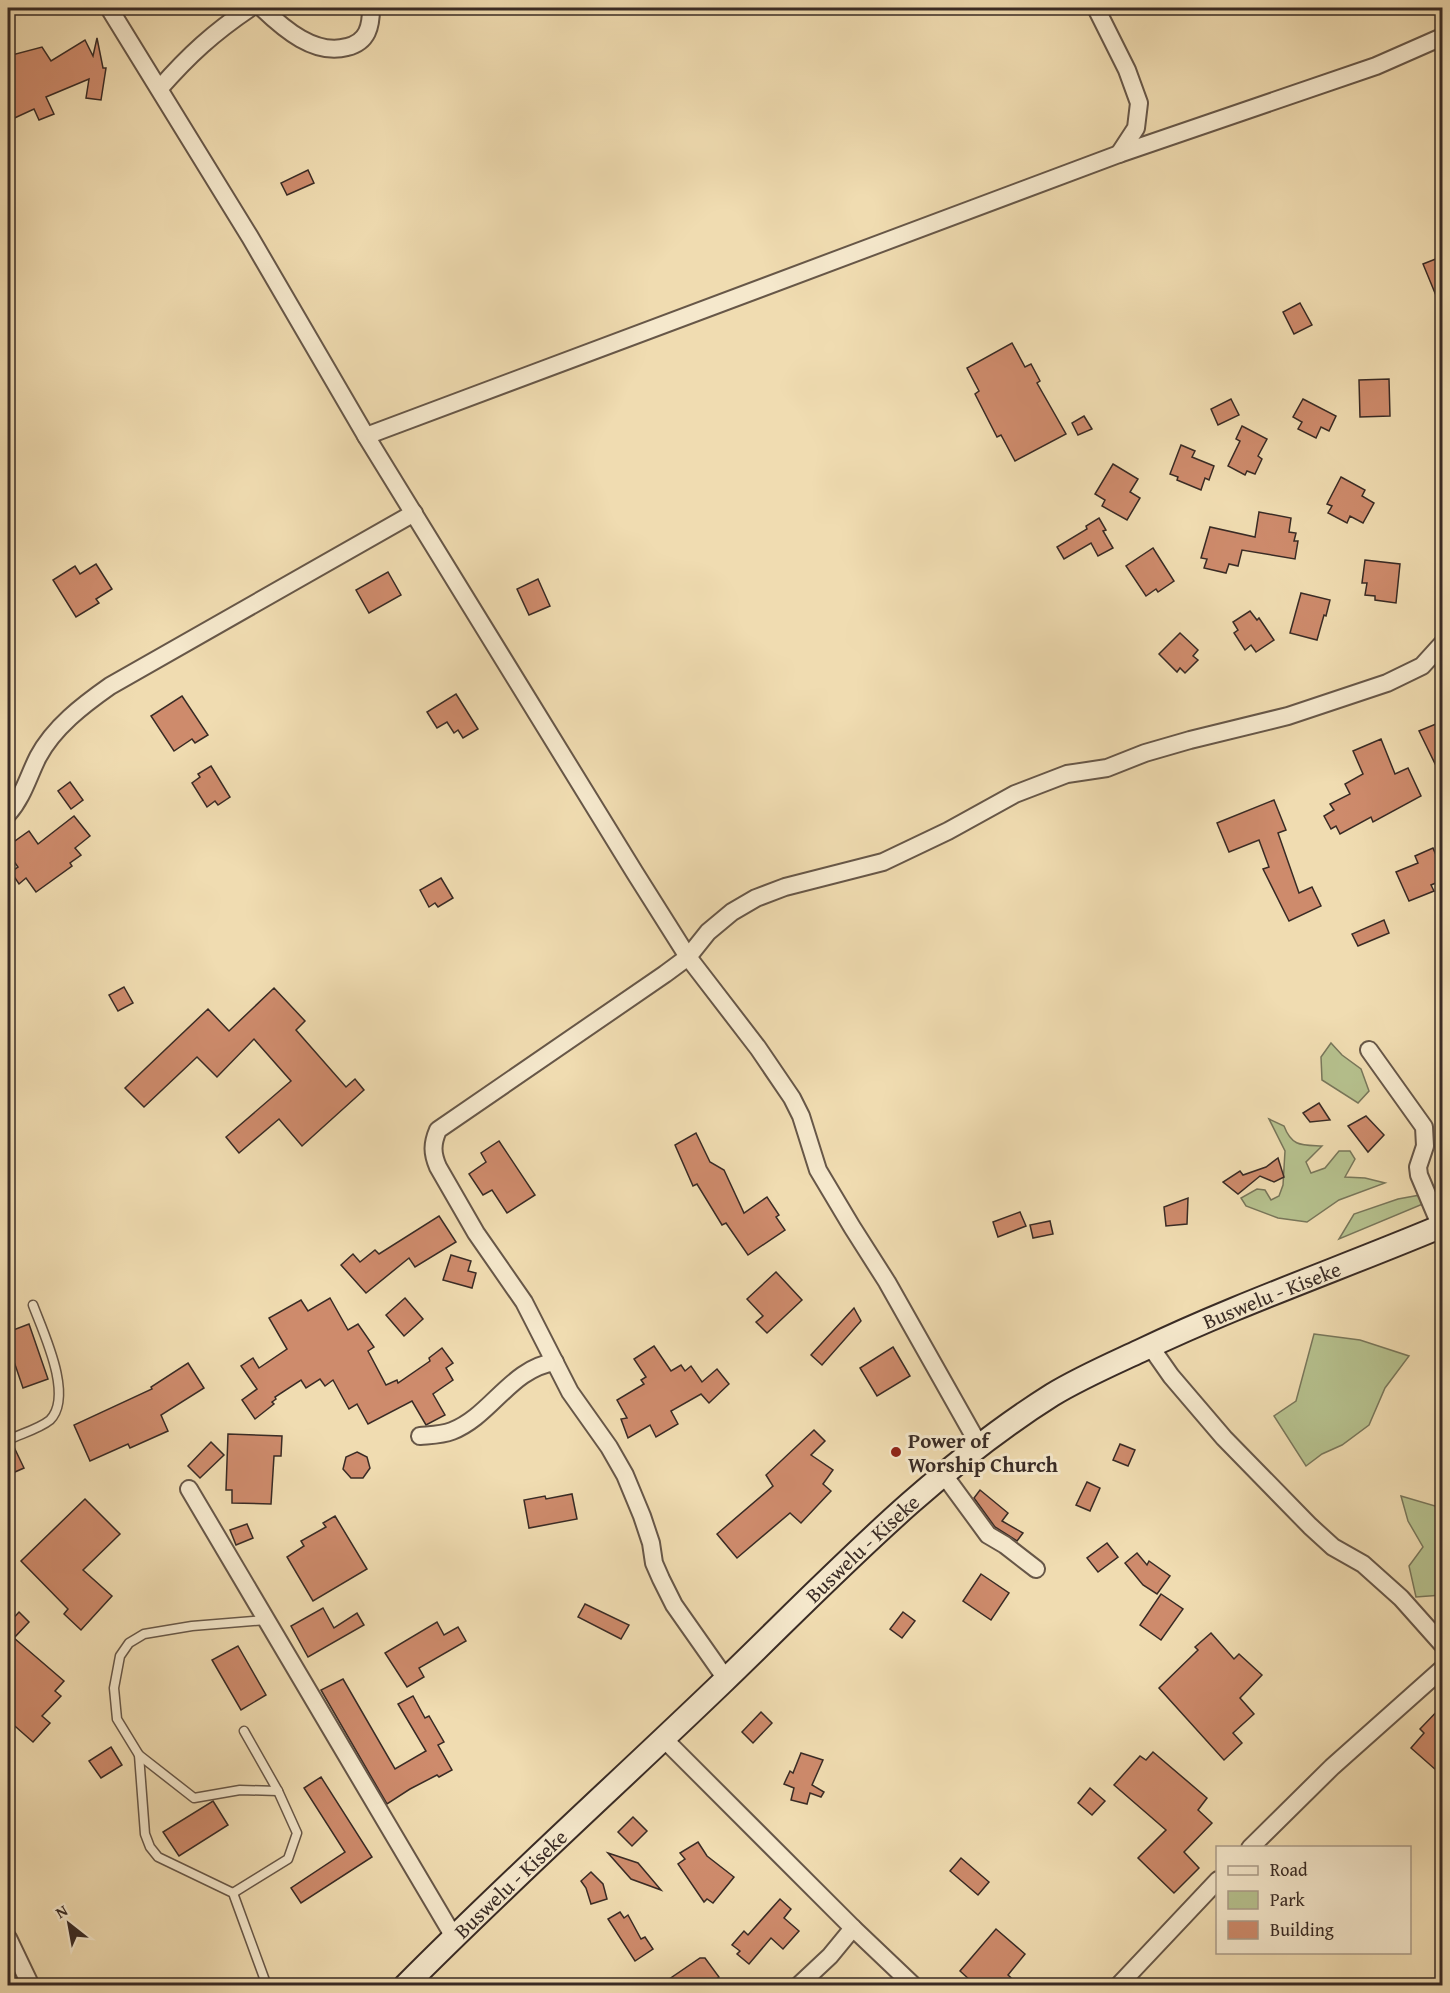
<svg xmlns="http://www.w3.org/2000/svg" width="1450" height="1993" font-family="'Gentium Book Plus',serif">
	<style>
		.green { fill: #b6c18e; stroke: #78765a; stroke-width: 1.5 }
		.building { fill: #ce8b6c; stroke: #392b25; stroke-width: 1.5 }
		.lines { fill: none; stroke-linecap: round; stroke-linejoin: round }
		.service-casing { stroke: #675748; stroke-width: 11 }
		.minor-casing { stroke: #675748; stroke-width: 20 }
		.secondary-casing { stroke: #392b25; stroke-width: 26 }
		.service { stroke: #f5e8cc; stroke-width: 8 }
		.minor { stroke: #f5e8cc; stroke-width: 16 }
		.secondary { stroke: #f5e8cc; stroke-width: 22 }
		.poi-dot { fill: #8f2418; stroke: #f5e8cc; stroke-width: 2 }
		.labels { text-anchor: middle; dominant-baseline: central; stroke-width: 6; stroke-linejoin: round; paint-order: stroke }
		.street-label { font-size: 21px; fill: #392b25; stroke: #f5e8cc }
		.poi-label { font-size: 21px; font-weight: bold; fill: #392b25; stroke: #f5e8cc; text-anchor: start }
	</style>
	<rect width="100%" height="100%" fill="#f0dcb1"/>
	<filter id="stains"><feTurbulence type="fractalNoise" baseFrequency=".00333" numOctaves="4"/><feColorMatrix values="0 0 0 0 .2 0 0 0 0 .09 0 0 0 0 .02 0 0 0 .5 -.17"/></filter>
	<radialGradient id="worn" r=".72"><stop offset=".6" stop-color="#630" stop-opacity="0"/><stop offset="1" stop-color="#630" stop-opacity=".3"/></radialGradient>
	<g class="green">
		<polygon points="1331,1043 1342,1055 1361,1069 1369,1091 1358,1103 1322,1080 1321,1057"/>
		<path d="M1269,1119L1284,1126C1292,1147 1302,1145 1322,1146L1306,1162L1311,1173L1325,1168L1339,1151H1350L1355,1159L1345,1177L1365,1178L1385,1183L1339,1200L1307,1222L1278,1218L1246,1206L1241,1198L1257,1189L1265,1190L1271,1200L1279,1196L1283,1185L1285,1151Z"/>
		<polygon points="1442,1191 1442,1196 1339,1239 1354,1214 1398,1199"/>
		<polygon points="1314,1334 1360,1340 1409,1356 1385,1388 1369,1425 1342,1445 1322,1454 1306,1466 1274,1416 1296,1401"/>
		<polygon points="1401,1496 1442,1508 1442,1595 1416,1597 1409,1566 1423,1547 1408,1521"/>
	</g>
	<g class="building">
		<polygon points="97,38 103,68 106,68 101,100 86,98 89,79 46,97 54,114 39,120 34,109 8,121 8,56 42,47 51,61 85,40 93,56"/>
		<polygon points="308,170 314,183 287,195 281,183"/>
		<polygon points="1443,256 1443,310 1442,310 1423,264"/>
		<polygon points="1300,303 1312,325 1294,334 1283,312"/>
		<polygon points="1012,343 1025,367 1031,364 1040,381 1037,383 1066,434 1015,461 1001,435 997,437 975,394 979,391 967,368"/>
		<polygon points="1389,379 1390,416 1360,417 1359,380"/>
		<polygon points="1231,399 1239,415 1218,425 1211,409"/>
		<polygon points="1303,399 1336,416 1329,431 1321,427 1316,438 1298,429 1302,422 1293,417"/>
		<polygon points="1084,416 1092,429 1078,435 1072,423"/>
		<polygon points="1242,426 1267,439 1258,456 1262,459 1255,474 1247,471 1245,475 1228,466 1240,441 1236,439"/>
		<polygon points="1181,445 1195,451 1192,457 1214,466 1209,480 1205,478 1201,490 1177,480 1178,477 1170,474"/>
		<polygon points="1113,464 1138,479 1130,492 1140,498 1127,520 1102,506 1105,500 1095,494"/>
		<polygon points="1341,477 1365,490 1362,496 1374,503 1363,523 1350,516 1347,523 1328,513 1332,506 1327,504"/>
		<polygon points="1259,512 1291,518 1289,532 1296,533 1294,541 1298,541 1295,559 1242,550 1238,566 1229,564 1226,573 1204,568 1207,559 1201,558 1210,527 1255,537"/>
		<polygon points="1099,518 1106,530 1103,531 1113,548 1098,556 1091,543 1064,559 1057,547 1087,529 1086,526"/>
		<polygon points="1153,548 1174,581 1158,592 1156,589 1146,596 1126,566"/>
		<polygon points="1365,560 1400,564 1396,603 1375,600 1375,596 1365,595 1367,583 1362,583"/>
		<polygon points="96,564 112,589 96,599 99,603 76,617 53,580 75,566 80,574"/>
		<polygon points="388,572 401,595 369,613 356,590"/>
		<polygon points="538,579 550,606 529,615 517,589"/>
		<polygon points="1301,593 1330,600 1326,616 1324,615 1317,640 1290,633"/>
		<polygon points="1250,611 1257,620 1259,618 1274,640 1256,652 1251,645 1245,650 1234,633 1238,630 1233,622"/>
		<polygon points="1180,633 1198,650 1193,656 1198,660 1185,673 1180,668 1177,672 1159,654"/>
		<polygon points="456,694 478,729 463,738 458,730 454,733 447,722 437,728 427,712"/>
		<polygon points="182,696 208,735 195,743 192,739 174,751 151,716"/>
		<polygon points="1443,721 1443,780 1419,731"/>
		<polygon points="1381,739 1395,774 1408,768 1421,796 1373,822 1371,817 1340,834 1336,826 1331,829 1324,816 1334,810 1330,804 1350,794 1345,784 1363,774 1353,751"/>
		<polygon points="211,766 230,797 218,805 215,801 207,807 192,783 200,777 198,774"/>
		<polygon points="70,782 83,800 71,809 58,791"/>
		<polygon points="1274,800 1286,830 1278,833 1299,893 1312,887 1321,906 1289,921 1263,869 1269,867 1259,840 1229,852 1217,823"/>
		<polygon points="74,816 90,836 75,848 81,855 70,863 72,866 36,892 26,878 19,884 11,872 18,867 8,853 8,846 29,831 38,844"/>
		<polygon points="1433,848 1443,872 1443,880 1431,885 1434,891 1409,901 1396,872 1418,863 1415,856"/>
		<polygon points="441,878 453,898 438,907 435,903 429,907 420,890"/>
		<polygon points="1384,920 1389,933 1358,946 1352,934"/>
		<polygon points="124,987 133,1003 118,1011 109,995"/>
		<polygon points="274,988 305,1021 296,1030 346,1087 355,1079 364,1090 302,1146 279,1119 239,1153 226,1137 291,1081 254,1039 217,1077 197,1057 144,1107 125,1088 208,1009 229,1031"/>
		<polygon points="1319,1103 1330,1120 1310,1122 1303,1113"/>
		<polygon points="1366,1116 1384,1135 1368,1152 1348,1126"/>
		<polygon points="696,1133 710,1162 724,1170 744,1213 767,1197 779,1215 776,1217 785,1230 748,1255 726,1223 722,1225 697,1184 693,1186 675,1145"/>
		<polygon points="499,1141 535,1195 507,1213 492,1190 483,1195 469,1174 486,1162 481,1153"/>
		<polygon points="1278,1158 1284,1177 1274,1182 1260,1176 1238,1194 1223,1182 1240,1171 1243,1175 1266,1167"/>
		<polygon points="1188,1198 1187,1224 1166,1226 1164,1207"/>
		<polygon points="1020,1212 1026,1226 998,1237 993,1222"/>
		<polygon points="439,1216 456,1242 415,1267 409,1258 366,1293 341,1265 353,1254 360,1262 375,1250 379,1254"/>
		<polygon points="1050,1221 1053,1234 1033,1238 1030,1225"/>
		<polygon points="451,1255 471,1261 468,1271 476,1273 472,1288 443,1280"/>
		<polygon points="776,1272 802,1300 767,1333 756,1322 763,1316 747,1299"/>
		<polygon points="330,1298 348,1330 358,1324 374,1347 368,1351 386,1385 397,1380 398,1383 430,1361 429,1358 442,1348 453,1363 446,1368 453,1380 433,1394 445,1415 426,1425 412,1401 368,1424 357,1404 349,1409 333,1380 325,1386 320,1379 306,1388 301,1380 275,1397 276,1399 272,1402 274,1404 255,1419 242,1400 257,1389 241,1366 253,1358 259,1368 287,1349 269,1318 301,1300 308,1311"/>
		<polygon points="405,1298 423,1319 404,1336 386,1315"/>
		<polygon points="854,1308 861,1321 822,1365 811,1355"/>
		<polygon points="29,1324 48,1379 23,1388 8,1344 8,1332"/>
		<polygon points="654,1346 671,1371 681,1365 685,1371 691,1366 702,1382 717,1369 729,1384 709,1403 701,1394 671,1411 678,1424 656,1437 650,1425 628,1438 621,1419 627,1418 617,1400 644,1384 641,1380 646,1377 634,1359"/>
		<polygon points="893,1347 910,1376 877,1396 860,1368"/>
		<polygon points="188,1363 204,1388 161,1415 168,1431 130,1448 128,1444 90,1461 74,1425 152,1389 151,1387"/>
		<polygon points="814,1430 825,1441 811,1455 833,1470 823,1484 831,1491 801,1523 790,1513 737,1558 717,1534 773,1486 766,1475"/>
		<polygon points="228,1434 282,1436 281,1456 274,1456 271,1504 232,1503 232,1490 226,1490"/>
		<polygon points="211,1442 224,1455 200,1478 188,1466"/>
		<polygon points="1120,1444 1135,1450 1128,1466 1113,1460"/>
		<polygon points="13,1445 24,1468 8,1475 8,1446"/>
		<polygon points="357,1452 367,1457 370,1468 363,1478 351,1478 343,1469 346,1457"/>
		<polygon points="1087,1482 1100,1488 1090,1511 1076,1505"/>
		<polygon points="980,1490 1008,1513 1002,1521 1023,1533 1017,1541 995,1527 974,1498"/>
		<polygon points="572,1494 577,1519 529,1528 524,1500 545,1496 546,1499"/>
		<polygon points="85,1499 120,1534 83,1570 112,1596 81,1630 64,1614 68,1609 21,1561"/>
		<polygon points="335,1516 367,1569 313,1601 287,1557 304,1546 301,1541 326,1527 323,1523"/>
		<polygon points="247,1524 253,1538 236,1545 230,1530"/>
		<polygon points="1107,1543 1118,1557 1098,1572 1087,1558"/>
		<polygon points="1137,1553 1147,1565 1149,1561 1170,1576 1157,1594 1143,1585 1125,1563"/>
		<polygon points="981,1574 1009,1593 991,1620 963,1601"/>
		<polygon points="1161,1594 1183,1609 1161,1640 1140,1625"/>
		<polygon points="585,1604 629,1625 621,1639 578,1617"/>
		<polygon points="323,1608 334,1628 357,1613 364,1625 308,1657 291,1626"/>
		<polygon points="19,1612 29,1622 14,1638 64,1681 55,1691 61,1696 42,1716 50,1723 33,1742 8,1720 8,1624"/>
		<polygon points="903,1612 915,1621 902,1638 890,1629"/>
		<polygon points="437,1622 444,1635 458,1627 466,1641 419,1668 424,1677 407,1687 385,1653"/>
		<polygon points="1211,1633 1234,1659 1239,1654 1262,1675 1240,1698 1254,1714 1233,1733 1242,1743 1224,1760 1159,1688 1198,1650 1195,1647"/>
		<polygon points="238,1646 266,1695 241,1710 212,1660"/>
		<polygon points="343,1679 395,1769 426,1751 398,1704 413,1696 425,1718 429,1716 444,1742 438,1745 452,1770 439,1777 437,1775 410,1789 387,1804 321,1690"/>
		<polygon points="1443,1705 1443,1762 1436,1770 1411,1748 1424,1733 1420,1729"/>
		<polygon points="761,1712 772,1723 753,1743 742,1732"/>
		<polygon points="111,1747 122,1765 101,1778 89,1761"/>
		<polygon points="1153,1752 1207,1798 1198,1810 1212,1823 1184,1852 1199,1868 1174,1893 1138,1858 1166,1830 1114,1785 1140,1756 1146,1760"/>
		<polygon points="801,1753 823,1760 812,1785 824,1792 821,1797 810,1793 807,1804 791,1800 794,1788 784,1784 790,1771 793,1773"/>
		<polygon points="321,1777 372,1857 301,1903 291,1888 345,1852 304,1788"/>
		<polygon points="1090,1788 1105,1801 1092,1815 1078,1803"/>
		<polygon points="213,1801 228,1825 179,1856 163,1832"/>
		<polygon points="633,1817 647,1831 632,1846 618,1832"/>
		<polygon points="698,1842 707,1856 734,1877 713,1903 707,1899 704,1902 678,1864 685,1859 680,1853"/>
		<polygon points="608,1853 638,1863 661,1890 631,1879"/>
		<polygon points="961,1858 989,1882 978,1895 950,1871"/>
		<polygon points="591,1872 603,1884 607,1899 591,1904 586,1888 581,1881"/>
		<polygon points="780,1899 791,1909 784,1918 799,1931 783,1949 771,1938 749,1964 737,1954 740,1951 732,1945 744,1931 748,1935"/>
		<polygon points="620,1912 624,1918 628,1915 641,1939 645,1937 653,1949 635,1961 608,1919"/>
		<polygon points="996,1929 1025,1954 1008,1975 1020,1986 966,1986 970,1980 960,1971"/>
		<polygon points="700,1958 705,1958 719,1977 707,1986 659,1986"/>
	</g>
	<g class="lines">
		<defs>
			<g id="service">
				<path d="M8,1440C20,1434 39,1429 50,1420C74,1396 43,1332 33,1305"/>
				<polyline points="266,1620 192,1626 144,1634 129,1643 120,1656 114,1688 117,1719 139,1755 145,1834 150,1847 158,1857 233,1893 267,1986"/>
				<polyline points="139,1755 194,1798 240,1790 278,1791"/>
				<polyline points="233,1893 288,1859 297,1833 278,1791 244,1731"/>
			</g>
			<g id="minor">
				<polyline points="109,8 250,237 366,436 635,873 688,957 758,1048 792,1098 801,1116 818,1170 852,1227 887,1282 979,1445"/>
				<path d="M262,8C284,29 315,56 347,47C368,42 371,26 371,8"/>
				<polyline points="1096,8 1127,70 1139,103 1136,128 1119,154"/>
				<path d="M160,88C189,55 213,33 250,8"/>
				<polyline points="366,436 1119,154 1376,66 1442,37"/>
				<path d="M8,814C23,797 28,777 38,757C54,727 83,705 110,686L414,513"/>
				<polyline points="1369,1050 1424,1127 1425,1146 1418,1167 1419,1175 1441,1227"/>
				<polyline points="1150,1346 1171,1376 1224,1438 1310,1526 1333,1547 1363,1564 1401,1598 1442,1644"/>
				<path d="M420,1436C431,1435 442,1435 452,1431C491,1416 511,1368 555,1362"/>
				<polyline points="944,1475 988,1535 1005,1545 1036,1569"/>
				<polyline points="189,1489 454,1937"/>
				<path d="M726,1679L674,1605L661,1579L654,1563L651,1543L642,1516L625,1475L609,1447L570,1392L524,1302L476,1233L438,1167C432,1153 432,1144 438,1130L665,974L688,957L708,932L732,912L756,898L785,887L883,862L948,831L1015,794L1067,774L1107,768L1145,753L1190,740L1288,716L1387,683L1422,666L1442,644"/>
				<polyline points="664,1739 853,1928 914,1986"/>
				<polyline points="1250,1848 1332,1767 1442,1669"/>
				<polyline points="8,1938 31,1986"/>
				<polyline points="798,1986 830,1956 853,1928"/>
				<polyline points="1118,1986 1218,1880"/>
			</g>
			<g id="secondary">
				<path id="s1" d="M405,1986C508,1882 617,1784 722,1683C827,1582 928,1473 1052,1395C1080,1378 1110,1365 1140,1351C1238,1304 1342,1268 1442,1226"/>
			</g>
		</defs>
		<use href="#service" class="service-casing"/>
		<use href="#minor" class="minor-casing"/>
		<use href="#secondary" class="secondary-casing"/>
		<use href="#service" class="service"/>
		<use href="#minor" class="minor"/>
		<use href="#secondary" class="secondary"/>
	</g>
	<circle class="poi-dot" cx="896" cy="1452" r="6"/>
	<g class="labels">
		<g class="street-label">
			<text stroke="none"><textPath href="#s1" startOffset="1119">Buswelu - Kiseke</textPath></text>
			<text stroke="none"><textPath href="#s1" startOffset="633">Buswelu - Kiseke</textPath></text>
			<text stroke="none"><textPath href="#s1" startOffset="147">Buswelu - Kiseke</textPath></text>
		</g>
		<g class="poi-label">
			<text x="908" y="1440">Power of<tspan x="908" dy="24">Worship Church</tspan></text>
		</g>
	</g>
	<rect width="1450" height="1993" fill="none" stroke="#f0dcb1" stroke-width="30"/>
	<rect x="9" y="9" width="1432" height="1975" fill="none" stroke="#392b25" stroke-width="3"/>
	<rect x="15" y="15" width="1420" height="1963" fill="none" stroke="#392b25" stroke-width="1.5"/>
	<rect x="1216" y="1846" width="195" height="108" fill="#f5e8cc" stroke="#aa9c89" stroke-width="1.5"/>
	<rect x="1228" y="1866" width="30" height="9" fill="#f5e8cc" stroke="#aa9c89" stroke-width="1.5"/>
	<text x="1270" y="1876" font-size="18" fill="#392b25">Road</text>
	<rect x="1228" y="1891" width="30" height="18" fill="#b6c18e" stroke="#aa9c89" stroke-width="1.5"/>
	<text x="1270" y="1906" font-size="18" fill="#392b25">Park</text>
	<rect x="1228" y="1921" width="30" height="18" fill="#ce8b6c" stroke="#aa9c89" stroke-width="1.5"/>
	<text x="1270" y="1936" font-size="18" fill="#392b25">Building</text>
	<g transform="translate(69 1924) rotate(329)" stroke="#f5e8cc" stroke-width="4.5" paint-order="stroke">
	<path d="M0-4.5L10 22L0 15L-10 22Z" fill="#392b25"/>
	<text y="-9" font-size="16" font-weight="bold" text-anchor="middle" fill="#392b25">N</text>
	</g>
	<rect width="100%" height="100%" filter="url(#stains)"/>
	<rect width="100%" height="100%" fill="url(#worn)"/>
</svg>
